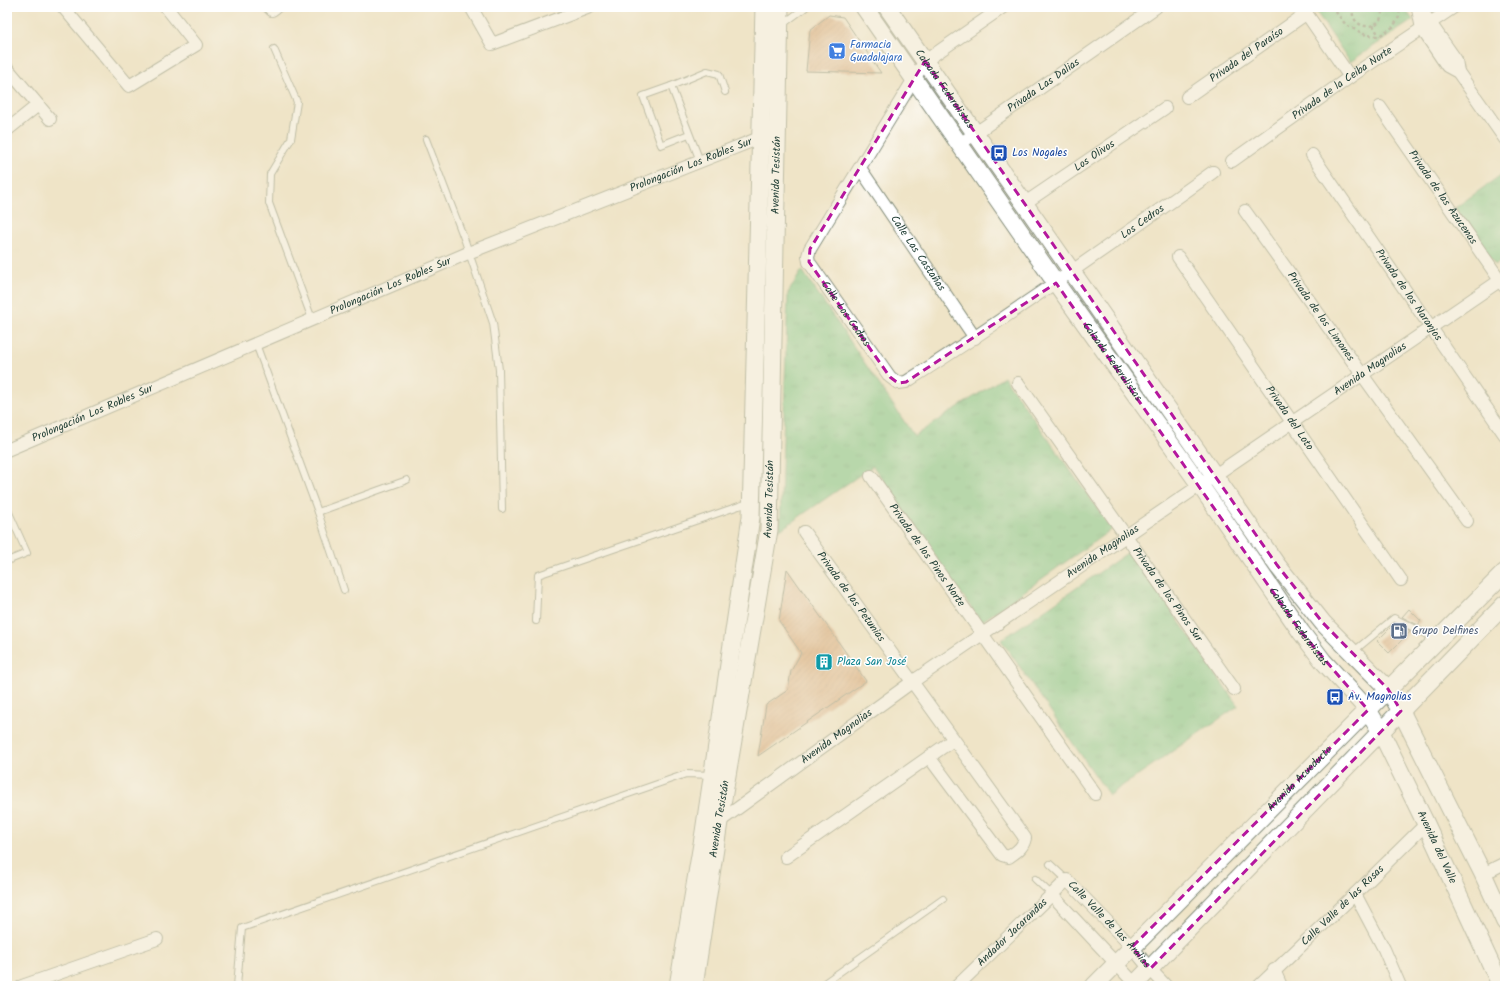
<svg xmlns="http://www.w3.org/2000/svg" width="1512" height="993" font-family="Kalam,sans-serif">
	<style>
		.park { fill: url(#park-tufts); stroke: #4b825f }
		.building { fill: url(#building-hatch) }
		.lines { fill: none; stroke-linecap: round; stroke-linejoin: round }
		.lane-casing { stroke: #87907e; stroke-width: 8 }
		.street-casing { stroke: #87907e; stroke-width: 14 }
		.secondary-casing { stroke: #87907e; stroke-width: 19 }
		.path { stroke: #87907e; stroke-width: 2.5; stroke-dasharray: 3 3; stroke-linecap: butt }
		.lane { stroke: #fff; stroke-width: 6 }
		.street { stroke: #fff; stroke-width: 12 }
		.secondary { stroke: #fff; stroke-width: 17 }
		.marked { fill: none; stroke: #b5179e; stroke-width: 3; stroke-dasharray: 8 5; stroke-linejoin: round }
		.labels { text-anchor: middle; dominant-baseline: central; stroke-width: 3; stroke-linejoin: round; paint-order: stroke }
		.shop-label { font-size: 11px; fill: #366cbe; stroke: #fff; text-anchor: start }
		.street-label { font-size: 11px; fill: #1f3d34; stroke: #fff }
		.transit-label { font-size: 11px; fill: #164399; stroke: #fff; text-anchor: start }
		.service-label { font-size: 11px; fill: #4e5e75; stroke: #fff; text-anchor: start }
		.culture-label { font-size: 11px; fill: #0d838f; stroke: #fff; text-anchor: start }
	</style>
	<defs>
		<pattern id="park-tufts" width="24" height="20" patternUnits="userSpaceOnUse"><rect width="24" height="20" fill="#77c88a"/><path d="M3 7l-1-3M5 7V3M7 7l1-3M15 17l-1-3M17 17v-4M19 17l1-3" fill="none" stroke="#61a472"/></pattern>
		<pattern id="building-hatch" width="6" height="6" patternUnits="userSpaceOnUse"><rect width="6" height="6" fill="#d7a170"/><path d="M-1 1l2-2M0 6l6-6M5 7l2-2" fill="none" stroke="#ae845d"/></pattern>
	</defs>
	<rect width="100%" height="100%" fill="#fff"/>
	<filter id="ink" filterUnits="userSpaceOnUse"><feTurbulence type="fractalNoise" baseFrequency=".025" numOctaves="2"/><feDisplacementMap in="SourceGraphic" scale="8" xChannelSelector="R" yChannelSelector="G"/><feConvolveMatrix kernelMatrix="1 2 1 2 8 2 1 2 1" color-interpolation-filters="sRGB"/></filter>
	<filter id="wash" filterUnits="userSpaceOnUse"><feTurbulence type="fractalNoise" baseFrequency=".012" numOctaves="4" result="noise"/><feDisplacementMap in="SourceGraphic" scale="16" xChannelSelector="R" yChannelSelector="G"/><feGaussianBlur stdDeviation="0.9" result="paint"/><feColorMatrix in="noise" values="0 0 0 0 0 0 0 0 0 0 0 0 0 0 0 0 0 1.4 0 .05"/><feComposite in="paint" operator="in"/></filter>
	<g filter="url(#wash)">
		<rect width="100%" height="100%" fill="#efe4c7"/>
		<g class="park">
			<polygon points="1313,7 1404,7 1413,20 1350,62"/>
			<polygon points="1505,172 1505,257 1495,265 1455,208"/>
			<polygon points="802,270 914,436 1004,377 1112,529 981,622 873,466 780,530 788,293"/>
			<polygon points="1130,551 1238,706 1109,795 1001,640"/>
		</g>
		<g id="blocks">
			<g class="building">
				<polygon points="829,15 843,17 881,73 806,71 810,30"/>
				<polygon points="787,569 866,681 758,756 766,705 788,690 791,671 801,653 779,621"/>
				<polygon points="1409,609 1421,621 1418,625 1402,617"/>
				<polygon points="1395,623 1411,631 1389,653 1377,641"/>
			</g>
		</g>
	</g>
	<g filter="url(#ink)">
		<use href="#blocks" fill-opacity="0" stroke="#87907e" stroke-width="1"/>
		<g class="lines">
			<defs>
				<g id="lane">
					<polyline points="783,24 806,7"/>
					<polyline points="274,49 297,102 291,139 270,174 269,203 312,319"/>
					<polyline points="671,86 700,161"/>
					<polyline points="689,134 661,145 643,96 671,86 707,71 719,74 725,92"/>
					<polyline points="426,139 465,241 493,323 499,370 502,509"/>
					<polyline points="256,344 318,512 344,590"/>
					<polyline points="7,508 27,553 7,561"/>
					<polyline points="318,512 407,480"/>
					<polyline points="536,621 538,575 739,506 750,503"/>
					<polyline points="1353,652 1394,618 1436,639"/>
					<polyline points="1050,864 1067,880"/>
					<polyline points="1035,879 1052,895"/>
					<polyline points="237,986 242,928 686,774 711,775"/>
					<polyline points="820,986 943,899"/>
				</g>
				<g id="street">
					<polyline points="63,7 129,86 196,45 166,7"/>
					<polyline points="269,7 272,10 276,7"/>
					<polyline points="471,7 492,44 590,7"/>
					<path id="s1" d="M1003,7L925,61L810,249L808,256L809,262L890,377L898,383L906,382C1011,315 1112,244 1213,172"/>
					<polyline points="1302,7 1350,77"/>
					<polyline points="1418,9 1422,29 1447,66 1458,72 1505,139"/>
					<polyline points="1426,17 1456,60 1458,72"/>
					<polyline points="7,68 50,119"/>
					<path id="s2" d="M1187,97L1307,13"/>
					<path id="s3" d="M1380,107L1504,286"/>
					<polyline points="7,130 38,105"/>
					<path id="s4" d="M960,144L1156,7"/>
					<path id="s5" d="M1312,155L1505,435"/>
					<path id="s6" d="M1232,161L1350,77L1454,7"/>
					<path id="s7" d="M860,168L975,338"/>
					<path id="s8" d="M1025,203L1165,108"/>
					<path id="s9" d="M1245,211L1467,521"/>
					<path id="s10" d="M1178,257L1401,580"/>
					<path id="s11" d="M1018,383L1234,689"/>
					<path id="s12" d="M7,450L468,253L767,135"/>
					<path id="s13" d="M871,476L1095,794"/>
					<path id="s14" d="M804,532L1025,838C1023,848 1017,851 1009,857L1002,855L929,757"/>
					<path id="s15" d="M716,824L912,682L1505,277"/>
					<polyline points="786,857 953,740"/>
					<polyline points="1483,874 1505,863"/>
					<polyline points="1355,894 1384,949 1400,986"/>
					<polyline points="1052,895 1137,986"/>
					<polyline points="1274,970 1281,986"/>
					<polyline points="22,986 157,939"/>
					<path id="s16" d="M957,986L1067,880L1132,947L1150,969L1166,986"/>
					<path id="s17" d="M1259,986L1355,894L1426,824"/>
				</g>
				<g id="secondary">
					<path id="s18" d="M864,7L1056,283L1200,485L1301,632L1323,661L1368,710L1381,732L1426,824L1501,986"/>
					<path id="s19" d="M887,7L1277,565L1323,623L1388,689L1401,711L1483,874L1505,922"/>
					<polyline points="678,986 704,832 751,517 764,7"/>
					<path id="s20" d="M694,986L719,822L769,530L780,7"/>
					<path id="s21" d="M1094,986L1505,572"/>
					<polyline points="1133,986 1505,604"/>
				</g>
			</defs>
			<use href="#lane" class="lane-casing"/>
			<use href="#street" class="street-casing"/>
			<use href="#secondary" class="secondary-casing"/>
			<g class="path">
				<polyline points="1332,7 1346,25 1366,35 1379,36 1393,27 1399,17 1400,7"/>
				<path d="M1353,7C1348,33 1388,32 1381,7"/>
				<polyline points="1373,25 1379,36"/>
			</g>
			<use href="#lane" class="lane"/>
			<use href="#street" class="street"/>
			<use href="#secondary" class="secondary"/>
		</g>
	</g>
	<path d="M0 0H1512V993H0ZM925,61L1277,565L1323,623L1388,689L1401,711L1150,969L1132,947L1368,710L1301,632L1056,283L906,382L898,383L890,377L809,262L810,249Z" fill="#efe4c7" fill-opacity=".55" fill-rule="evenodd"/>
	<path class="marked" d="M925,61L1277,565L1323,623L1388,689L1401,711L1150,969L1132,947L1368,710L1301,632L1056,283L906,382L898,383L890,377L809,262L810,249Z"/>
	<defs>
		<symbol id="supermarket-square" viewBox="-11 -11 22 22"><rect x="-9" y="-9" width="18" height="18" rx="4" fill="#3f7fe0" stroke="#fff"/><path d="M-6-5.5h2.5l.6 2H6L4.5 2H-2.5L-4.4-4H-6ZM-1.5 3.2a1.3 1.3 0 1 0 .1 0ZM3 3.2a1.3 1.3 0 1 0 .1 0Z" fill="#fff"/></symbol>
		<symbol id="bus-square" viewBox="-11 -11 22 22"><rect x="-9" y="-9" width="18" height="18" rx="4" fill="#1a4fb4" stroke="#fff"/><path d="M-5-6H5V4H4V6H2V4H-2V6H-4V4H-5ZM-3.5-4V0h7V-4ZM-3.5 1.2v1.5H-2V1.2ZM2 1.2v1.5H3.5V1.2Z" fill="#fff"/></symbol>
		<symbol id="fuel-square" viewBox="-11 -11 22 22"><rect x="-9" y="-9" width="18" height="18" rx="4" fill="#5c6f8a" stroke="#fff"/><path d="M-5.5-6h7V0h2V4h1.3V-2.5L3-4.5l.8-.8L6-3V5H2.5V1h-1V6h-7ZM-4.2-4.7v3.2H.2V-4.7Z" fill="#fff"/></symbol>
		<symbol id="building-square" viewBox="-11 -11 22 22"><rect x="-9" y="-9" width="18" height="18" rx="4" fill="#0f9aa8" stroke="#fff"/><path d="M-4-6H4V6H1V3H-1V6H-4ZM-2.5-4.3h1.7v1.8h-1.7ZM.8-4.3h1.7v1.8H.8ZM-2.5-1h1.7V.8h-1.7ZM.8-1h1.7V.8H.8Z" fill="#fff"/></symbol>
	</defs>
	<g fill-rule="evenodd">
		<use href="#supermarket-square" x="827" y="41" width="20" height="20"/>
		<use href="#bus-square" x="989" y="143" width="20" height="20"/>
		<use href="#fuel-square" x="1389" y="621" width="20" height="20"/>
		<use href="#building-square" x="814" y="652" width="20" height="20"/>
		<use href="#bus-square" x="1325" y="687" width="20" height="20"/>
	</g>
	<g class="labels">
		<g class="shop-label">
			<text x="850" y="45">Farmacia<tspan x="850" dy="13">Guadalajara</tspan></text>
		</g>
		<g class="street-label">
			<text stroke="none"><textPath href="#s2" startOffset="73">Privada del Paraíso</textPath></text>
			<text stroke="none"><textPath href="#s6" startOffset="135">Privada de la Ceiba Norte</textPath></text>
			<text stroke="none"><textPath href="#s4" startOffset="102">Privada Las Dalias</textPath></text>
			<text stroke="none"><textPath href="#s19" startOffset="100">Calzada Federalistas</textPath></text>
			<text stroke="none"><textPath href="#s8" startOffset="84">Los Olivos</textPath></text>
			<text stroke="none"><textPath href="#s12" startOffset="741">Prolongación Los Robles Sur</textPath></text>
			<text stroke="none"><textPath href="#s20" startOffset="817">Avenida Tesistán</textPath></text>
			<text stroke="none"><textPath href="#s3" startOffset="110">Privada de las Azucenas</textPath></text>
			<text stroke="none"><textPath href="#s1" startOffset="773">Los Cedros</textPath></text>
			<text stroke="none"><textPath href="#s7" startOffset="103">Calle Las Castañas</textPath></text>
			<text stroke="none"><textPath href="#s12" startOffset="417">Prolongación Los Robles Sur</textPath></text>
			<text stroke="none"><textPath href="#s5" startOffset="170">Privada de los Naranjos</textPath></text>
			<text stroke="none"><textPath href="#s1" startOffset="392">Calle Los Cedros</textPath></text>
			<text stroke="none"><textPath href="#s9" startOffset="130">Privada de los Limones</textPath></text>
			<text stroke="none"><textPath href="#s18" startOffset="433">Calzada Federalistas</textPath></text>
			<text stroke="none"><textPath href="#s15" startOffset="797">Avenida Magnolias</textPath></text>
			<text stroke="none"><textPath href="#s12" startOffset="93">Prolongación Los Robles Sur</textPath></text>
			<text stroke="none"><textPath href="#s10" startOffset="196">Privada del Loto</textPath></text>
			<text stroke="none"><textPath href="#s20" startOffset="493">Avenida Tesistán</textPath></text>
			<text stroke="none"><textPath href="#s15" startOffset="473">Avenida Magnolias</textPath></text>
			<text stroke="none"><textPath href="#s13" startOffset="97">Privada de los Pinos Norte</textPath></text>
			<text stroke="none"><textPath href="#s11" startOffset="259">Privada de los Pinos Sur</textPath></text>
			<text stroke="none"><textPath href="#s14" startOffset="80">Privada de las Petunias</textPath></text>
			<text stroke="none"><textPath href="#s18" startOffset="757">Calzada Federalistas</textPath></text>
			<text stroke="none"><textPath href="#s15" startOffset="149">Avenida Magnolias</textPath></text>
			<text stroke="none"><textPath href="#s21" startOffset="292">Avenida Acueducto</textPath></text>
			<text stroke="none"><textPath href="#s20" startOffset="169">Avenida Tesistán</textPath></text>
			<text stroke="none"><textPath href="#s18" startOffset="1019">Avenida del Valle</textPath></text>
			<text stroke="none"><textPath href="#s17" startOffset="116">Calle Valle de las Rosas</textPath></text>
			<text stroke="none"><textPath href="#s16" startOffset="214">Calle Valle de las Aralias</textPath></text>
			<text stroke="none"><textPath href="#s16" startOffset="77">Andador Jacarandas</textPath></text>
		</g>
		<g class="transit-label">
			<text x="1012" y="153">Los Nogales</text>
			<text x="1348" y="697">Av. Magnolias</text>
		</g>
		<g class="service-label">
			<text x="1412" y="631">Grupo Delfines</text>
		</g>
		<g class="culture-label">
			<text x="837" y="662">Plaza San José</text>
		</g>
	</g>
	<rect width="1512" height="993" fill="none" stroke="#fff" stroke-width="24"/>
</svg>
